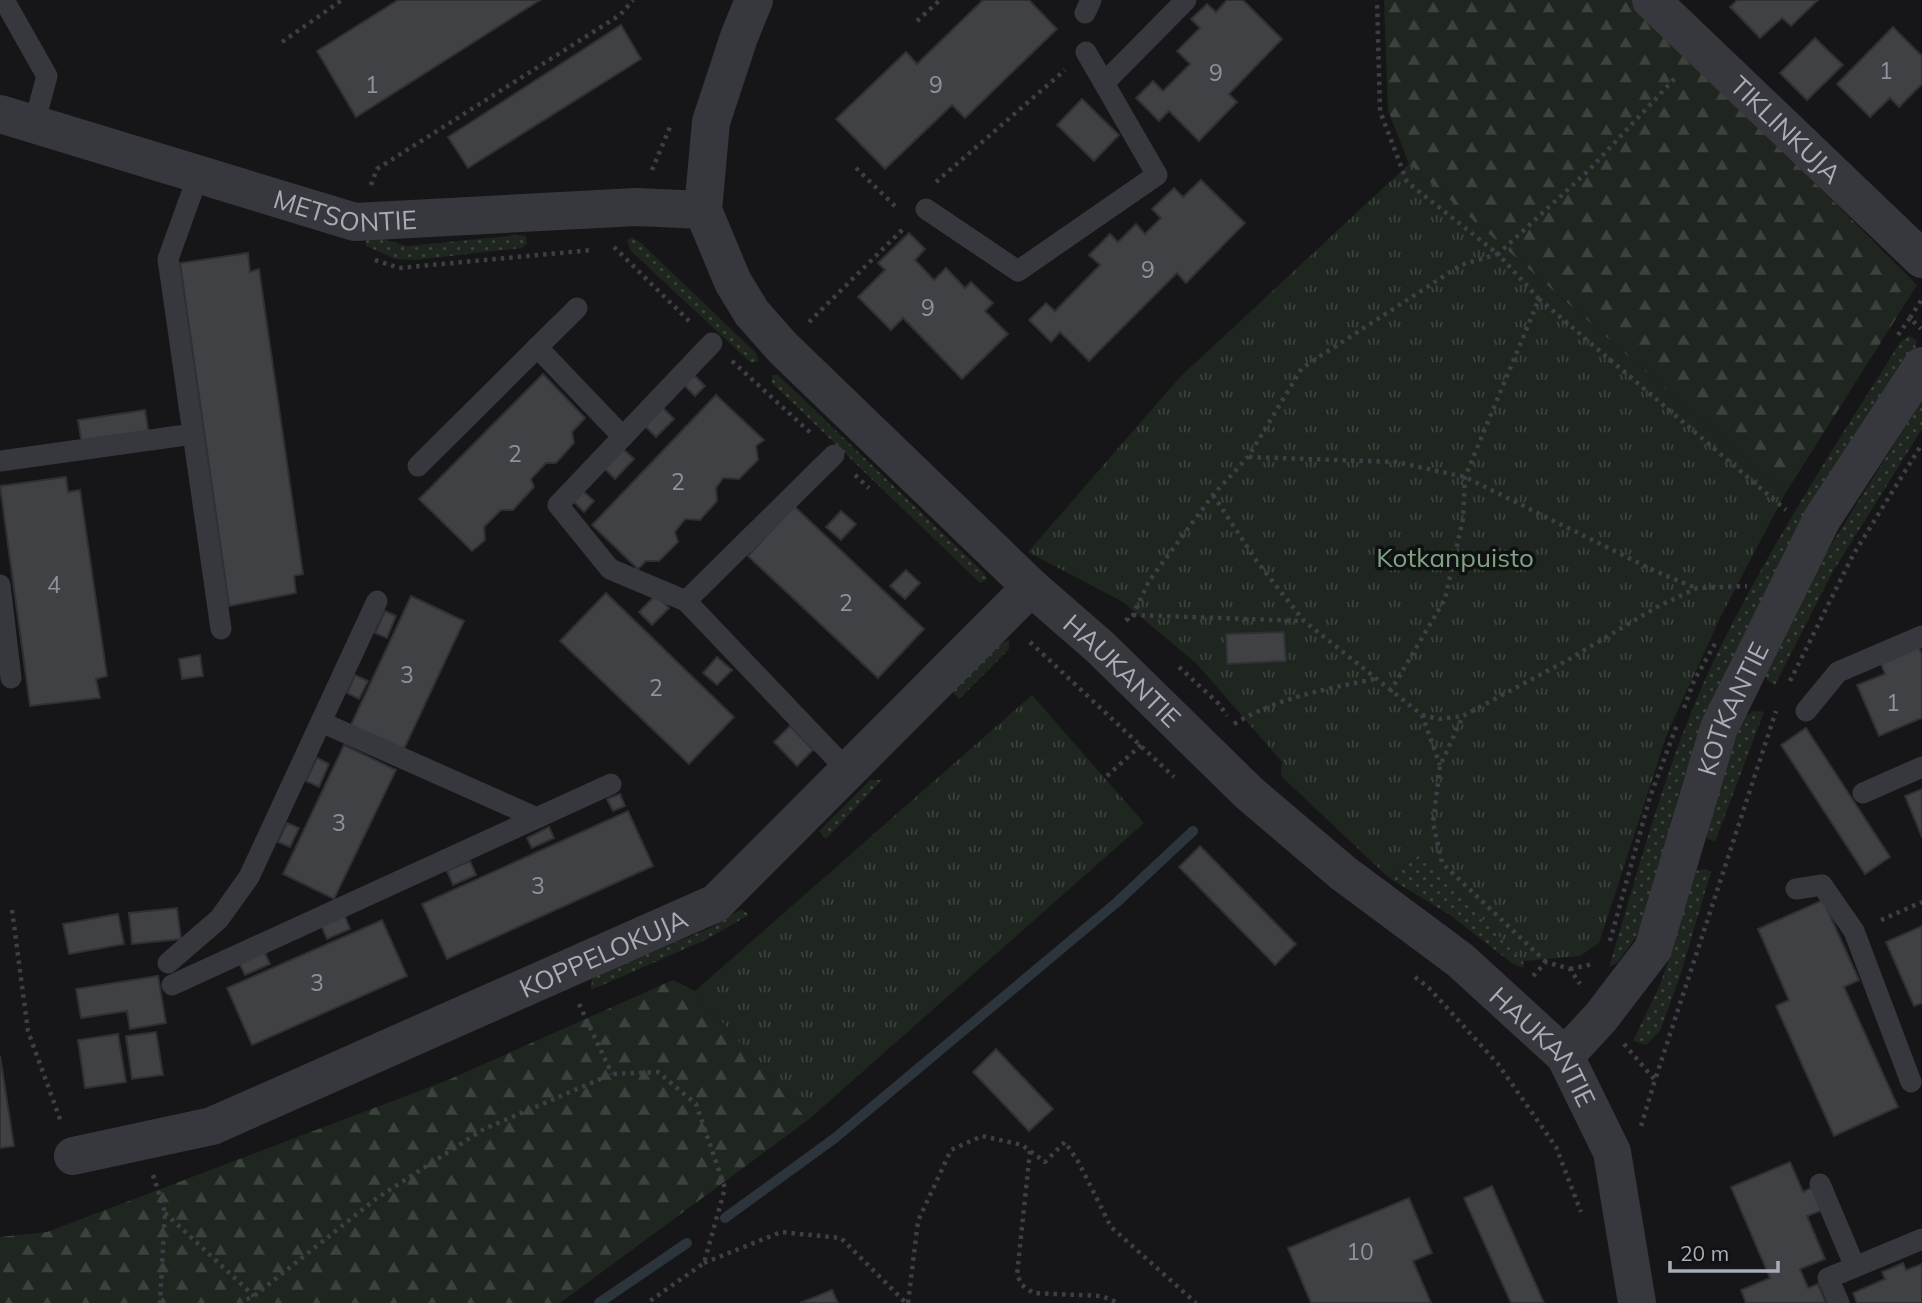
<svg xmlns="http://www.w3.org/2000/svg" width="1922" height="1303" font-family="Mulish,sans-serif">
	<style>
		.grass { fill: url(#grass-dots) }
		.forest { fill: url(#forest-firs) }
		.park { fill: url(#park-tufts) }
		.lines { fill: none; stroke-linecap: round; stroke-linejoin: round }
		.stream { stroke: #2c353c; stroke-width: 10 }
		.building { fill: #404145; stroke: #303034; stroke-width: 2 }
		.path { stroke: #3d3f44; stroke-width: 4.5; stroke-dasharray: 3.5 5; stroke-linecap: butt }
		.service { stroke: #37383d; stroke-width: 21 }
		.minor { stroke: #37383d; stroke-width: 38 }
		.tertiary { stroke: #37383d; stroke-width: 38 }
		.labels { text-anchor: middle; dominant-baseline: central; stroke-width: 7; stroke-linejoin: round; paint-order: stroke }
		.number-label { font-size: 23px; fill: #8e929b }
		.street-label { font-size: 26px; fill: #a8adb8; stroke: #111113 }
		.park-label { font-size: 26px; fill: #7fa381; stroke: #111113 }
	</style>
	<defs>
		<pattern id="grass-dots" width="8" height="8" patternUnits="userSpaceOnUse" patternTransform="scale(1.75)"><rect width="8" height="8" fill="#1e261f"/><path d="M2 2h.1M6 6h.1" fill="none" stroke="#3c433d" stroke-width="1.8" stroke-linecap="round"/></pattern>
		<pattern id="forest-firs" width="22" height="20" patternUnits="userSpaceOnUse" patternTransform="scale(1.75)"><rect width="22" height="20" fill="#1e261f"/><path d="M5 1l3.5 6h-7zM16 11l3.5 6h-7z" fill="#3c433d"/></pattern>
		<pattern id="park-tufts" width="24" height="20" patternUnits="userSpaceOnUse" patternTransform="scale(1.75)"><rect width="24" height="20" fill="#1e261f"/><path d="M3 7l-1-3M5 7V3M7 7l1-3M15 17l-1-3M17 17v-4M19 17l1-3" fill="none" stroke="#3c433d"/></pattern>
	</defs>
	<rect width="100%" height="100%" fill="#161618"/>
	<g class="grass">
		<polygon points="519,235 526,236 527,243 522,248 415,260 395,259 366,246 366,238 374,236 407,246"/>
		<polygon points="632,237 641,243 756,353 759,361 751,363 631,251 627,240"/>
		<path d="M1909,336L1917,341L1915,349L1729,664L1684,776L1647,908L1636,937L1617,963L1609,967C1641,861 1669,752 1718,652C1771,544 1837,442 1901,341Z"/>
		<polygon points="772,375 778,375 984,573 987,579 980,583 772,383"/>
		<polygon points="1922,400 1922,429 1832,573 1775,685 1767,680 1765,672 1823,558"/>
		<polygon points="1009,640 1009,649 959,699 952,692 1001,644"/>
		<polygon points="1754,711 1764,712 1715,842 1704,836 1702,827 1744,717"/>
		<polygon points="870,780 882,780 826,839 819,831"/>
		<polygon points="1420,854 1523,961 1524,968 1513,964 1450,915 1389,878"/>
		<polygon points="1706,869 1711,872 1679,979 1660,1031 1646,1045 1633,1041 1659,987 1672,951 1694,871"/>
		<polygon points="742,909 749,915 705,940 591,990 592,977 708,929"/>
	</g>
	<g class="forest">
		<polygon points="1384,0 1632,0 1917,285 1785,494 1409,164 1388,110"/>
		<polygon points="673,980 695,991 808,1120 560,1303 0,1303 0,1237 47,1232 448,1080"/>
	</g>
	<g class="park">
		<polygon points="1409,164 1785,494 1721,616 1667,734 1599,943 1580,956 1523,961 1420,855 1389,878 1281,776 1282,762 1197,664 1123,602 1028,552 1180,377"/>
		<polygon points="1032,695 1144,823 808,1120 695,991"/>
	</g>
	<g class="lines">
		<g class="stream">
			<polyline points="725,1218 835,1138 1116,903 1193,831"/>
			<polyline points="599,1303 687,1243"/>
		</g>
	</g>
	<g class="building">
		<polygon points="398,0 540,0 356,117 317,51"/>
		<polygon points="983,0 1029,0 1057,29 965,118 952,105 885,169 836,119 906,52 917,64"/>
		<polygon points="1227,0 1243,0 1282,39 1229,94 1237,102 1199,141 1169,111 1159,121 1136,98 1153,81 1163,91 1190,64 1177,51 1200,28 1191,19 1207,4 1216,12"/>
		<polygon points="1737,0 1818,0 1791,26 1782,18 1760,38 1730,7"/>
		<polygon points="621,25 641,59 468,168 448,137"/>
		<polygon points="1893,27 1922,56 1922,84 1899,107 1890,98 1870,117 1837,84"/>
		<polygon points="1815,38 1843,65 1807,100 1780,73"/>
		<polygon points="1082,99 1119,135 1094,161 1057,125"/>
		<polygon points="1201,180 1245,223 1186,283 1177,273 1089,361 1060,332 1051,342 1029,320 1046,303 1055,311 1100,265 1089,255 1110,234 1118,242 1136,224 1145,234 1161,218 1152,209 1174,188 1183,197"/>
		<polygon points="909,233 925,249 915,260 934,280 946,268 965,288 971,282 993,303 985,311 1008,334 962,379 903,318 891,330 858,297 885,270 878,263"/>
		<polygon points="248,253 250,272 259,269 303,574 294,576 296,593 229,606 180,263"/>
		<polygon points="692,373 705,386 695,396 682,383"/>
		<polygon points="543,374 585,418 572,432 574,443 556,463 546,463 531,479 534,487 513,510 501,510 484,527 485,540 472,551 419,499"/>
		<polygon points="716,395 764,440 756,446 758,460 739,479 723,478 716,488 717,501 700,520 685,519 675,532 678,542 659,561 646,561 638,569 592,525"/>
		<polygon points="661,406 674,419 656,437 643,424"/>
		<polygon points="145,410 149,436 82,445 78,420"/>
		<polygon points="621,447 634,459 615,479 602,466"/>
		<polygon points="66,477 68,492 80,490 107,676 96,679 100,698 30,706 0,486"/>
		<polygon points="582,490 594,501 584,512 572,500"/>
		<polygon points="794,506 924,629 878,678 748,556"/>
		<polygon points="841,511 856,524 841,540 826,527"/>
		<polygon points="906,570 920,583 905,599 890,586"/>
		<polygon points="606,593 734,717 689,764 560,641"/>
		<polygon points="656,595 669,608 652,625 639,612"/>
		<polygon points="411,596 464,621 403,751 350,727"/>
		<polygon points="385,611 396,616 387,638 375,633"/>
		<polygon points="1284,632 1286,661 1227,664 1226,634"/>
		<polygon points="1919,647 1922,655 1922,718 1879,736 1857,685 1885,674 1881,664"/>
		<polygon points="200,655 203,676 182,679 179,659"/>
		<polygon points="717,657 732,670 717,685 703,673"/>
		<polygon points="355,675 368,681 359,699 347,693"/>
		<polygon points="790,726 813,750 797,766 774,742"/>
		<polygon points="1806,728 1890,857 1865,874 1781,745"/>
		<polygon points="344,745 396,770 334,899 283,874"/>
		<polygon points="317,758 329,764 319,787 306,781"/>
		<polygon points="1922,789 1922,837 1905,796"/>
		<polygon points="620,794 625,806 613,811 607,799"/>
		<polygon points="628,811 653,866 447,959 422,904"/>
		<polygon points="287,823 299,828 290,847 278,842"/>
		<polygon points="549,827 554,838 532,848 527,838"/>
		<polygon points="1200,846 1296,944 1275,965 1179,867"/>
		<polygon points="470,861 476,875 453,885 447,871"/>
		<polygon points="1823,900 1859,980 1844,987 1898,1107 1834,1136 1776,1006 1789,1000 1758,929"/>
		<polygon points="177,908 181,939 132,944 129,913"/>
		<polygon points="118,914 124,944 69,954 63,924"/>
		<polygon points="344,914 350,929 327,939 321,925"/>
		<polygon points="382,920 407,976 252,1045 227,988"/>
		<polygon points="1922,926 1922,1003 1914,1006 1886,942"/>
		<polygon points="264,951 270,964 245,975 239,963"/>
		<polygon points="158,976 166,1023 130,1029 127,1011 81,1018 76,989"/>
		<polygon points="156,1032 163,1075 132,1079 126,1036"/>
		<polygon points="118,1034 126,1082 85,1088 78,1040"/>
		<polygon points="996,1049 1053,1109 1029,1131 973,1072"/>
		<polygon points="0,1056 14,1146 0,1148"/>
		<polygon points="1790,1162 1803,1192 1813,1187 1823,1210 1807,1216 1825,1259 1800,1269 1808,1288 1818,1284 1826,1303 1746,1303 1741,1290 1770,1278 1731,1187"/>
		<polygon points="1492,1186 1544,1303 1511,1303 1464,1198"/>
		<polygon points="1409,1198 1432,1253 1413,1261 1431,1303 1311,1303 1288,1248"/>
		<polygon points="1903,1263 1906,1270 1922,1264 1922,1303 1857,1303 1853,1293 1885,1279 1882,1272"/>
		<polygon points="832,1290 838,1303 800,1303"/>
	</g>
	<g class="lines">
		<g class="path">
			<polyline points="917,21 940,0"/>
			<polyline points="282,42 342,0"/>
			<polyline points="856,168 898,209"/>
			<polyline points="652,170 670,127"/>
			<polyline points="936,182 1065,70"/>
			<polyline points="371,185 377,169 620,15 633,0"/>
			<polyline points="614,247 692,324"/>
			<polyline points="375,260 399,268 592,250"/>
			<polyline points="1539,299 1786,510"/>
			<polyline points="1910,318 1922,299"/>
			<polyline points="809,322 905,227"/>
			<polyline points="1898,335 1910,318 1921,329"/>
			<polyline points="732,361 813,435"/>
			<polyline points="1249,457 1396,462 1465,477 1655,571 1696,588"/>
			<polyline points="855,475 869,488"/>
			<polyline points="1213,495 1258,563 1304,621 1422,715 1440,765"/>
			<polyline points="1133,615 1303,621"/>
			<polyline points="1129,621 1127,619 1133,615 1149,581 1213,495 1248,457 1302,368 1461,265 1498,254 1407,182 1380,111 1377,0"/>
			<polyline points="1030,642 1174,777"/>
			<polyline points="1179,667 1219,704 1227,716"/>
			<polyline points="1790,681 1853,555 1922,444"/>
			<polyline points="1390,692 1445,599 1463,519 1465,477 1539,299 1498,254 1589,170 1677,76"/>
			<polyline points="1684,708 1694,681 1717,640"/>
			<polyline points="1422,715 1439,719 1462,716"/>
			<path d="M1234,724C1279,697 1323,690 1374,679"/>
			<polyline points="1107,776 1141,745"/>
			<polyline points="12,910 28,1031 61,1122"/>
			<polyline points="1881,920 1922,902"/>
			<polyline points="1610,941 1650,797 1678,722"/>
			<polyline points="1546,962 1442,863 1433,823 1440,766 1463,716 1566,661 1657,607 1697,588 1747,586"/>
			<polyline points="1570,969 1593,964"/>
			<polyline points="1533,976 1546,962 1570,969 1580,984"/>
			<polyline points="1415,977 1429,988 1498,1064 1556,1147 1581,1212"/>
			<polyline points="579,1004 612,1074"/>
			<polyline points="1624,1044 1655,1080 1776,711"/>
			<polyline points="1641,1126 1655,1080"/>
			<polyline points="1030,1151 1017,1275 1022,1285 1033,1293 1102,1296 1118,1303"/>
			<polyline points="153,1175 165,1212 160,1303"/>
			<polyline points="165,1213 254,1296"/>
			<polyline points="704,1263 781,1232 841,1238 906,1303"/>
			<polyline points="239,1303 254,1296 377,1198 484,1129 612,1074 658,1072 696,1104 725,1188 704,1263 647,1303"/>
			<polyline points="908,1303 918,1221 951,1150 982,1136 1022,1145 1045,1162 1065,1142 1079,1163 1111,1227 1196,1303"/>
		</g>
		<g class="service">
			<polyline points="4,0 47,76 34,124"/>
			<polyline points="1085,13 1091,0"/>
			<polyline points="1105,82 1186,0"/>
			<polyline points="199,173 168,259 221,629"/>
			<polyline points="926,209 1018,271 1157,175 1086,52"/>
			<polyline points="537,347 623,437"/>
			<polyline points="834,455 686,601 848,771"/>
			<polyline points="0,461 193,434"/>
			<polyline points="418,466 577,308"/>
			<polyline points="0,585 11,678"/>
			<polyline points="686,601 610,569 558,505 712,343"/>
			<polyline points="1806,711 1838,672 1922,636"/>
			<polyline points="321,722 537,818"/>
			<polyline points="1863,793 1922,767"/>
			<polyline points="1796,889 1822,885 1854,931 1911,1082"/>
			<polyline points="168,963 219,919 249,877 377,601"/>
			<polyline points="172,985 611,784"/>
			<polyline points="1820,1184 1855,1267 1828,1278 1839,1303"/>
			<polyline points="1855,1267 1922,1239"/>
		</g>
		<g class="minor">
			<path id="s1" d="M1651,0L1922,259"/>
			<path id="s2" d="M0,114L355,222L636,207L703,210"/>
			<path id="s3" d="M1565,1056L1601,1017L1653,949L1719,728L1822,519L1922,366"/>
			<path id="s4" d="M73,1156L212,1126L716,903L1031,587"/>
		</g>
		<path class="tertiary" id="s5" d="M754,0L739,37L711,122L703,210L733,282L752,313L783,348L1031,587L1100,647L1249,793L1343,873L1460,960L1565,1056L1612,1152L1637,1303"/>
	</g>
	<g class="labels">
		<g class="number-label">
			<text x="1886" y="70">1</text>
			<text x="1216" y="72">9</text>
			<text x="372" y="84">1</text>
			<text x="936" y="84">9</text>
			<text x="1148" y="269">9</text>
			<text x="928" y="307">9</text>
			<text x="515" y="453">2</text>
			<text x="678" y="481">2</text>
			<text x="54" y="584">4</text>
			<text x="846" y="602">2</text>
			<text x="407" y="674">3</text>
			<text x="656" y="687">2</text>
			<text x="1893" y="702">1</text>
			<text x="339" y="822">3</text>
			<text x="538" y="885">3</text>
			<text x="317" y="982">3</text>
			<text x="1360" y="1251">10</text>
		</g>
		<g class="street-label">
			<text stroke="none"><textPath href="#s1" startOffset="187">TIKLINKUJA</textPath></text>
			<text stroke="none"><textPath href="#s2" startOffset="360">METSONTIE</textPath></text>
			<text stroke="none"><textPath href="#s5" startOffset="847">HAUKANTIE</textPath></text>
			<text stroke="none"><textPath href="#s3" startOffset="392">KOTKANTIE</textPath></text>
			<text stroke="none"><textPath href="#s4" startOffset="570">KOPPELOKUJA</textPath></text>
			<text stroke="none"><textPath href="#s5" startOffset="1414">HAUKANTIE</textPath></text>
		</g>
		<g class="park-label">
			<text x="1455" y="557">Kotkanpuisto</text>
		</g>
	</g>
	<path d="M1670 1261v10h108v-10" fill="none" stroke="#a8adb8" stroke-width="3.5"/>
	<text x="1680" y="1261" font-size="21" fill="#a8adb8" stroke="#111113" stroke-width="5" paint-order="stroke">20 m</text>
</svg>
